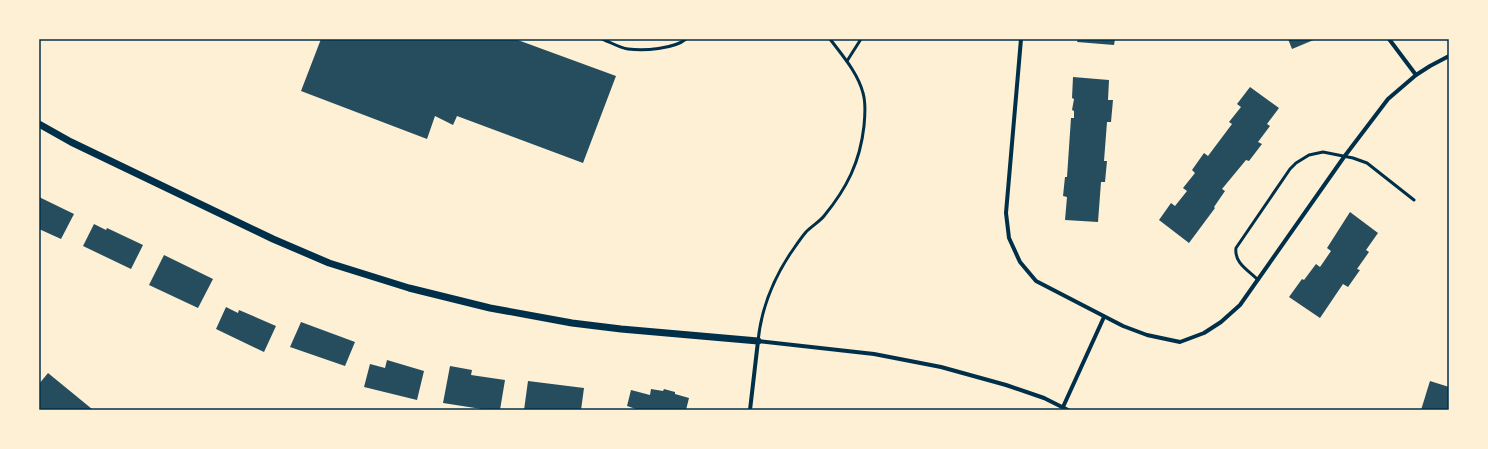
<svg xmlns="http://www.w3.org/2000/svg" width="1488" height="449" font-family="Manrope,sans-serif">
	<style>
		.building { fill: #264d5e }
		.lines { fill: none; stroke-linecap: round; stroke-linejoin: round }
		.service { stroke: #003049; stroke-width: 3 }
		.minor { stroke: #003049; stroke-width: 4 }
		.tertiary { stroke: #003049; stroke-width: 7 }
		.neatline { fill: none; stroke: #003049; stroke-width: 1.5 }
	</style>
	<rect width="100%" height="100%" fill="#fdf0d5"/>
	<g class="building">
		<polygon points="321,39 515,39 616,76 583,163 457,116 453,125 435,116 427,139 301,91"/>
		<polygon points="1078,39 1115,39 1114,45 1077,42"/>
		<polygon points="1288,39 1316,39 1292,49"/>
		<polygon points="1073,77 1109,80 1108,100 1113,100 1111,122 1107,122 1104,161 1107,161 1105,182 1101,182 1098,222 1065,220 1067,197 1063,196 1065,177 1067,177 1071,118 1074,118 1074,111 1072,110 1074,99 1072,98"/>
		<polygon points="1250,87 1279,108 1267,124 1270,126 1258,142 1262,144 1249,161 1246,160 1222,189 1225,191 1214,207 1215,208 1189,243 1159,220 1171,203 1175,206 1187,191 1183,188 1195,173 1192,170 1204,153 1208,156 1232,124 1229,122 1241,107 1237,104"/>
		<polygon points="39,197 74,214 61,239 39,229"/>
		<polygon points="1350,212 1378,233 1366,250 1369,252 1357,269 1360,270 1348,287 1343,284 1320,318 1289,297 1302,279 1304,280 1316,264 1320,267 1331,251 1327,248"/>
		<polygon points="94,224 106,230 107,228 143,245 131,269 83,246"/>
		<polygon points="164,255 213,279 198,308 149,285"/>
		<polygon points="226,307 238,313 239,310 276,326 264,352 216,329"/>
		<polygon points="301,322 355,342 345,366 290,347"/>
		<polygon points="387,360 424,371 417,400 364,387 370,364 385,368"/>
		<polygon points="450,366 472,370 471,375 505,380 500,410 488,410 443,403"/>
		<polygon points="48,373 92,409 91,410 39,410 39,384"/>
		<polygon points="528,381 584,388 581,410 524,410"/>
		<polygon points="1430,381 1449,387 1449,410 1421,410"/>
		<polygon points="651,389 663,391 664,389 675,392 675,394 689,398 686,410 639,410 627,406 631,390 650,395"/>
	</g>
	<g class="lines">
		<g class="service">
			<path d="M602,39C610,42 620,48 628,49C644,51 674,49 686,39"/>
			<polyline points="847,61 861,39"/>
			<path d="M1258,280C1248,270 1234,263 1236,248L1290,169L1296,163L1309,155L1323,152L1353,158L1367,163L1414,200"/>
			<path d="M758,341C761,311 773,280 790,254C795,247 800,239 806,232C812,226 819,222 824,216C847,188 860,162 864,126C865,116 866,103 863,93C858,73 842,55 830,39"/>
		</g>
		<g class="minor">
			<polyline points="1021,39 1006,213 1009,238 1020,262 1036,281 1123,326 1147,335 1180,342 1204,333 1221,322 1240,305 1344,157 1388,99 1416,75 1430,66 1449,56"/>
			<polyline points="1389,39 1416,75"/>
			<polyline points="1063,407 1104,317"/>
			<polyline points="750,410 758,341 874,354 941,367 1006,385 1044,398 1068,410"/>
		</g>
		<polyline class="tertiary" points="39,124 71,142 273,239 329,263 409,288 490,308 572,323 621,329 758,341"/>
	</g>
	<rect width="1488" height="449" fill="none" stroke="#fdf0d5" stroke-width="80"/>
	<rect x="40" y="40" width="1408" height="369" class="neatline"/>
</svg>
